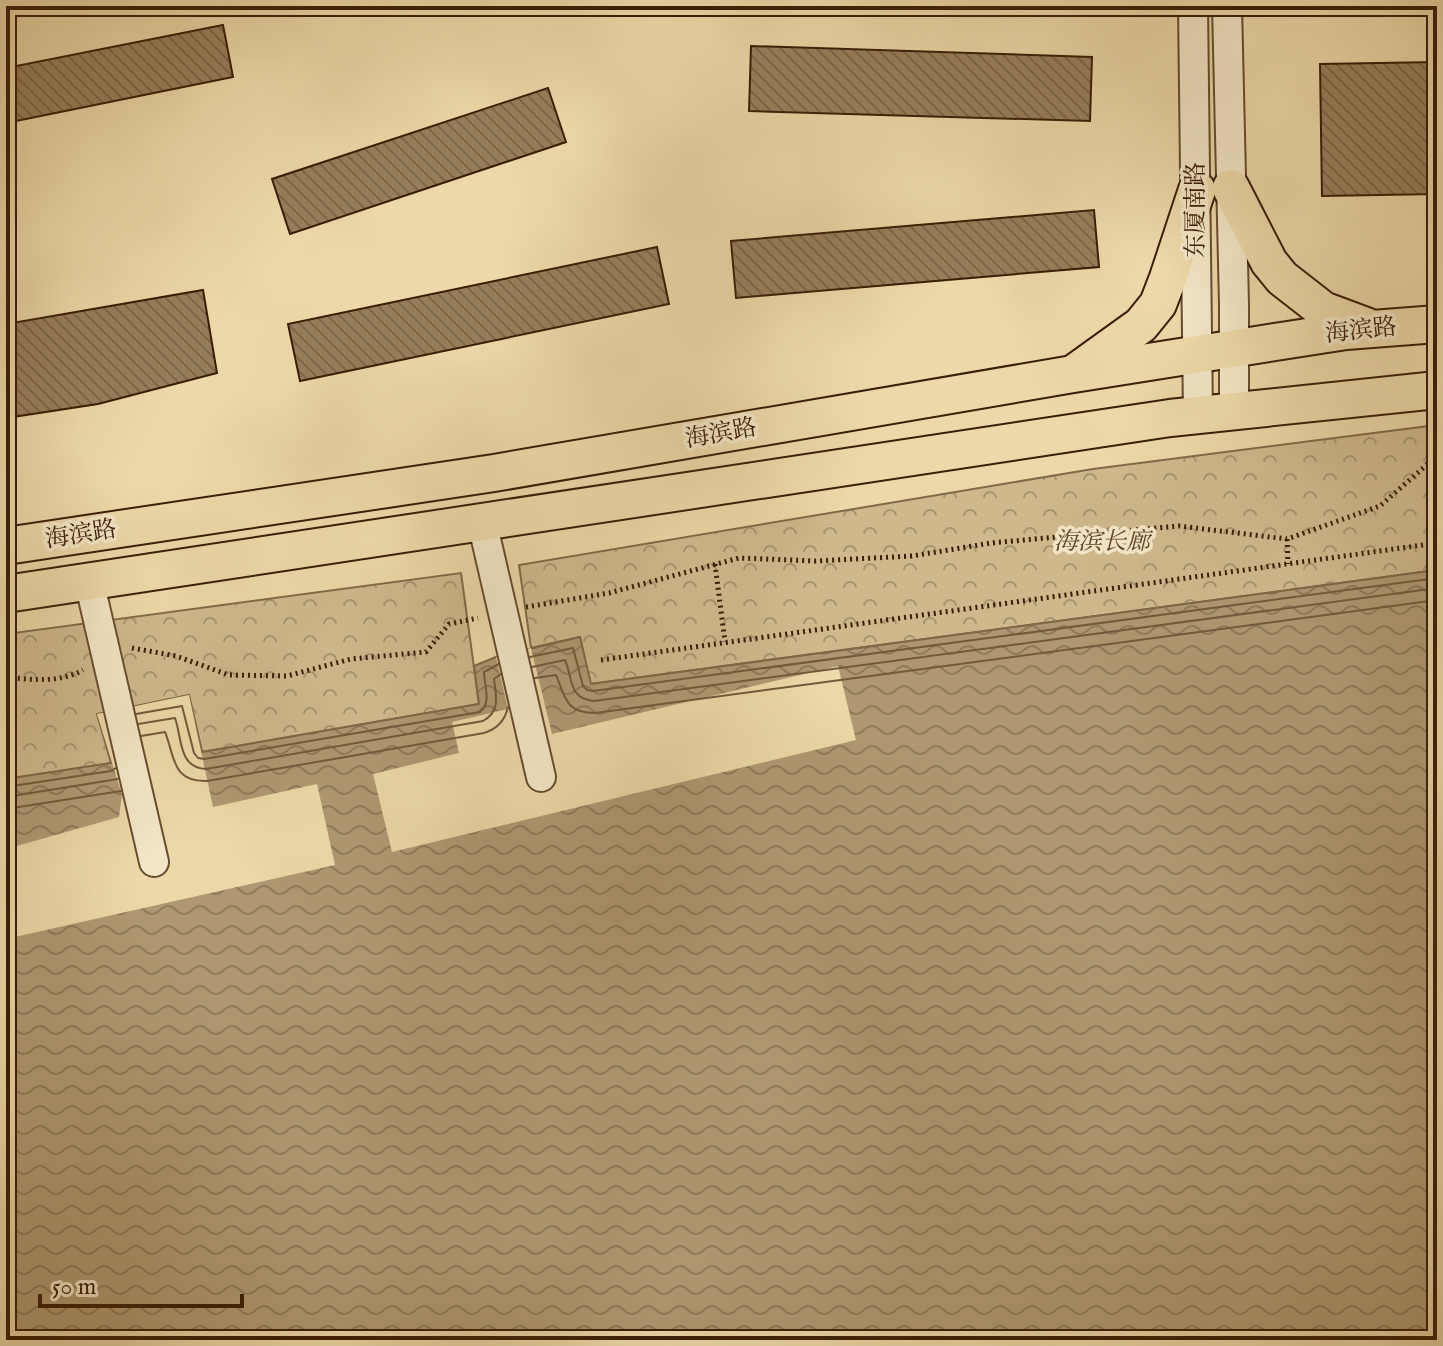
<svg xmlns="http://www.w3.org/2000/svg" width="1443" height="1346" font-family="'IM FELL English','Noto Serif SC',serif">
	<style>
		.park { fill: url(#park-crowns); stroke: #846a48; stroke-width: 2 }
		.water { fill: url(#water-waves); stroke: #806746; stroke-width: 2 }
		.pier { fill: #ecd8a8 }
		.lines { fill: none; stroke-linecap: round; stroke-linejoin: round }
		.shore { stroke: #745a3b; stroke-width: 2 }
		.building { fill: url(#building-back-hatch); stroke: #3a1d05; stroke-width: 2 }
		.minor-casing { stroke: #664c2e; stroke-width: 32 }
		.major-casing { stroke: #3a1d05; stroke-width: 40 }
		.path { stroke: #3a1d05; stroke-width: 5; stroke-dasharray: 2 4; stroke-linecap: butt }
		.minor { stroke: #f3e6c6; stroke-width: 28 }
		.major { stroke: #ecd8a8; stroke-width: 36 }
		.labels { text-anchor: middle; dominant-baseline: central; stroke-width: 7; stroke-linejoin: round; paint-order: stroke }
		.street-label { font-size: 24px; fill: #3a1d05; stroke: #f3e6c6 }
		.park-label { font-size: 24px; font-style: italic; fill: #5f4427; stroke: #f3e6c6 }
	</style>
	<defs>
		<pattern id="park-crowns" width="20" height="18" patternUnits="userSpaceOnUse" patternTransform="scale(2)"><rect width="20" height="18" fill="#ceb88c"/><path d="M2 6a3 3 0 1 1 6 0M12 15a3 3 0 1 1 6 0" fill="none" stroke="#a89570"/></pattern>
		<pattern id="water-waves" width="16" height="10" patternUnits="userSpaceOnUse" patternTransform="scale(2)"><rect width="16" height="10" fill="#af9871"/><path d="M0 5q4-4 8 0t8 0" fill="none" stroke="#8f7b5b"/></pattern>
		<pattern id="building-back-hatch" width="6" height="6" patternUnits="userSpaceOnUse" patternTransform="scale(2)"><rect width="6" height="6" fill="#977e5a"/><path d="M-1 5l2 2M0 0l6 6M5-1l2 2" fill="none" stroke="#7c6748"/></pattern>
	</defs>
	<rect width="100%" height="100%" fill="#ecd8a8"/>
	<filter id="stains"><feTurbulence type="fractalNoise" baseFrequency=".0025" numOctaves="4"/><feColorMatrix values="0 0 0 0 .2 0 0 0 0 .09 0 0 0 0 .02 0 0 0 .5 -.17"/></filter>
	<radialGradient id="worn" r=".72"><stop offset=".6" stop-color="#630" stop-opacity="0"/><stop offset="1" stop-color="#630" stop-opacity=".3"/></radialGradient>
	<g class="park">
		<polygon points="1437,425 1437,570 590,684 580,637 531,648 519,565 1093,469"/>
		<polygon points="461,573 479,704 202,752 189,696 112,763 6,779 6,634"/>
	</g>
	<polygon class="water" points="1437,570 1437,1340 6,1340 6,779 111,763 97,714 189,695 202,752 479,704 474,666 496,657 580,637 591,684"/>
	<g class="pier">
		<polygon points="531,648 552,734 838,666 856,740 392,852 373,774 459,753 452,722 508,709 496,657"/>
		<polygon points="189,695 213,807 317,784 335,865 6,939 6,849 119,817 122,795 97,714"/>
	</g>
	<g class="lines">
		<g class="shore">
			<polyline points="530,657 573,648 583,686 587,690 593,691 1437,578"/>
			<path d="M532,667L565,660C573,678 568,699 594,701L1437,588"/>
			<path d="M535,678L556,675C565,696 565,713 595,713L1437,600"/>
			<path d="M136,714L182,706L194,753L198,758L204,759L480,712C492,703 484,685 484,672L499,664"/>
			<path d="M138,724L175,718C182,737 178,768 206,769L483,721C501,711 496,696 494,679L501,674"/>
			<path d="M141,736L165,732C175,756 171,782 207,781L484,733C497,729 505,721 508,707"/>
			<polyline points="6,787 111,771 116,768"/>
			<polyline points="6,797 118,779"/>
			<polyline points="6,809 121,791"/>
		</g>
	</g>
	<g class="building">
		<polygon points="223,25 233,77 6,123 6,68"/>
		<polygon points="751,46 1092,57 1090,121 749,111"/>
		<polygon points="1437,62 1437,194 1322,196 1320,64"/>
		<polygon points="548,88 566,142 290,234 272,179"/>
		<polygon points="1094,210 1099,267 736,298 731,241"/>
		<polygon points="657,247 669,304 300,381 288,324"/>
		<polygon points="203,290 217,373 98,404 6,418 6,324"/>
	</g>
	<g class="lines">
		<defs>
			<g id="minor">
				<polyline points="1193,6 1198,415"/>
				<polyline points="1227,6 1234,305 1234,411"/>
				<polyline points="482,522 541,777"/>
				<polyline points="89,581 154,862"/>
			</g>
			<g id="major">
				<polyline points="1231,188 1269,262 1282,278 1323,310 1366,326"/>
				<polyline points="1077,371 1141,325 1158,304 1168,278 1197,190"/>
				<polyline points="6,546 494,473 1073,374 1288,340 1346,331 1437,324"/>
				<polyline points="6,594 1170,418 1437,390"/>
			</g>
		</defs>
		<use href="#minor" class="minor-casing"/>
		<use href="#major" class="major-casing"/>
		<g class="path">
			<polyline points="1287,539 1288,564"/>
			<polyline points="715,564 725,642"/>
			<polyline points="526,607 609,593 739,558 816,561 912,556 991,543 1179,526 1287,539 1380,506 1430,462 1437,461"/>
			<polyline points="132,648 176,656 229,675 287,676 351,659 426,652 449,624 478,618"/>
			<polyline points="601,660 1437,543"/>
			<path d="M6,677C31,680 60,683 83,670"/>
		</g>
		<use href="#minor" class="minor"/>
		<use href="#major" class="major"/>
	</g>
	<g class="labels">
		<g class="street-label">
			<text transform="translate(1196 210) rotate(-90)">东厦南路</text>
			<text transform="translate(1361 331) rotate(-6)">海滨路</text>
			<text transform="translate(721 434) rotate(-10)">海滨路</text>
			<text transform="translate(81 535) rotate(-9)">海滨路</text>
		</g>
		<g class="park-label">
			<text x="1102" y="542">海滨长廊</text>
		</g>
	</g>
	<rect width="1443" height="1346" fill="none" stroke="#ecd8a8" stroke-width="32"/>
	<rect x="8" y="8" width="1427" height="1330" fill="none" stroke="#3a1d05" stroke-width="4"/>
	<rect x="16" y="16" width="1411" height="1314" fill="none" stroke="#3a1d05" stroke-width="2"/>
	<path d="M40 1294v12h202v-12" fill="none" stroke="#3a1d05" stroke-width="4"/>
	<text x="52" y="1294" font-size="24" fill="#3a1d05" stroke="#f3e6c6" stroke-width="6" paint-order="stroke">50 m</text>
	<rect width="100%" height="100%" filter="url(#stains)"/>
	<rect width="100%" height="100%" fill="url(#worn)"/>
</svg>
